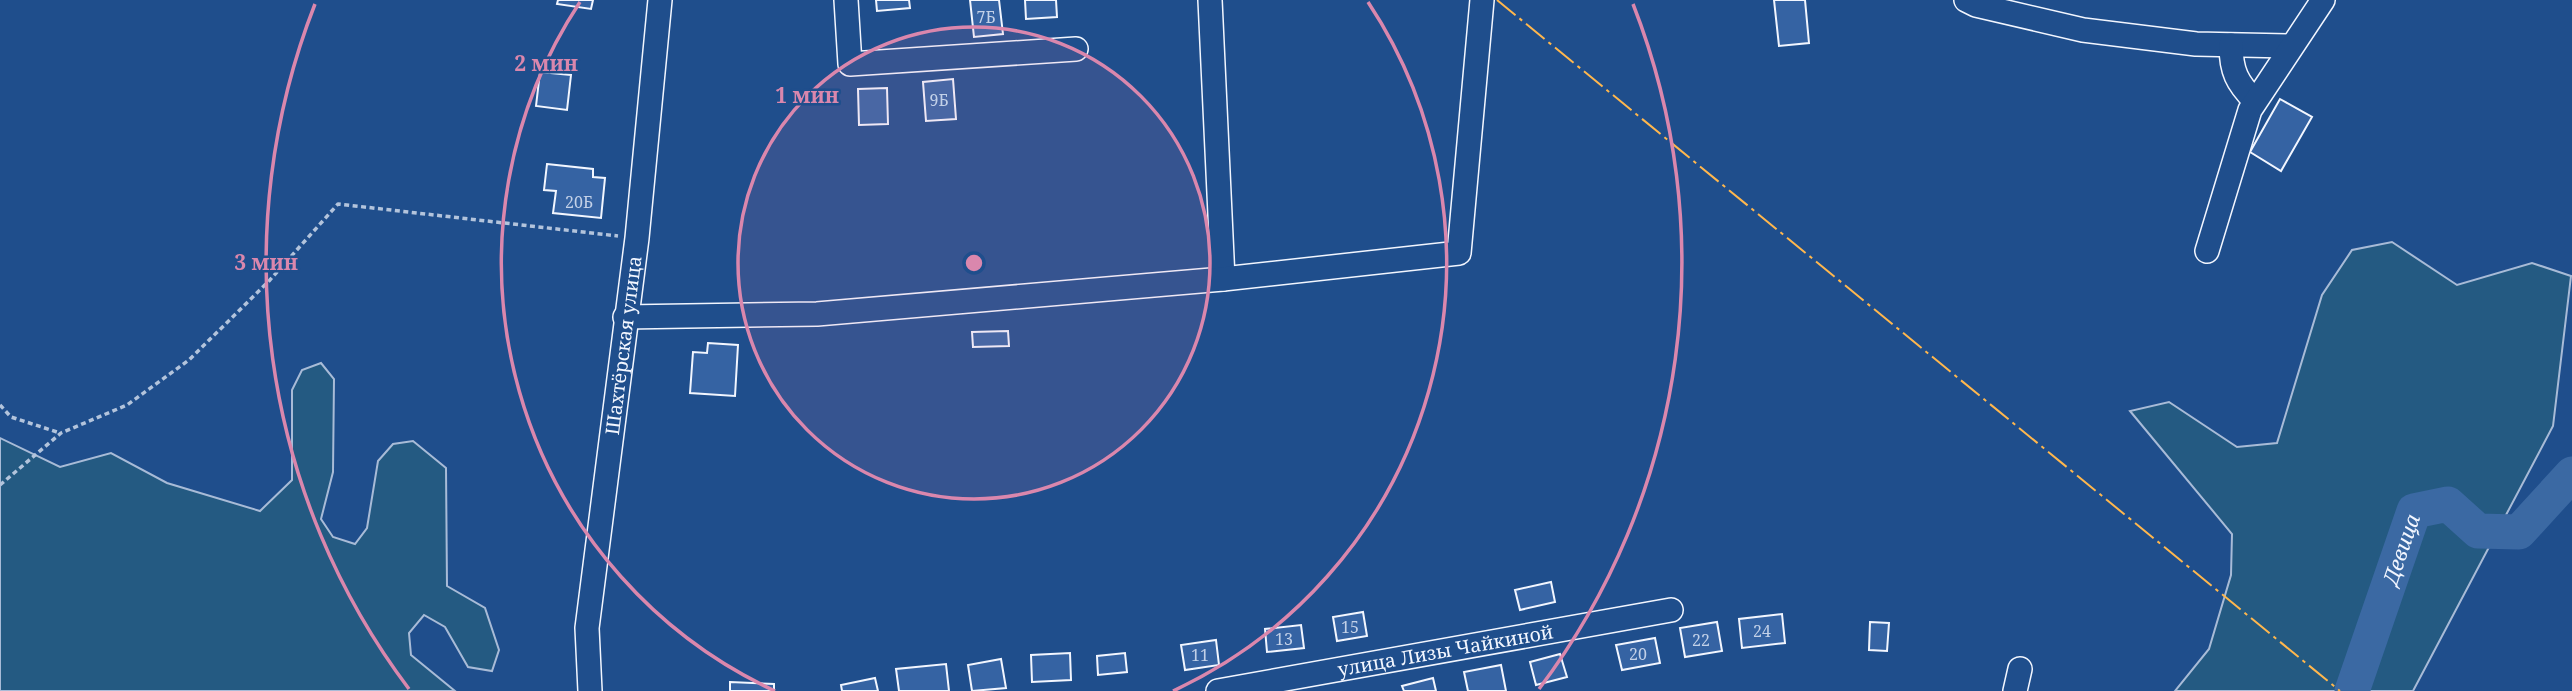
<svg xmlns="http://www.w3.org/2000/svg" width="2572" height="691" font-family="'Noto Serif',serif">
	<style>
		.green { fill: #245a82; stroke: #a8bbd7; stroke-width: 2 }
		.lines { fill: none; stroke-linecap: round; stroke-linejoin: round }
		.river { stroke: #3b69a3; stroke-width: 35 }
		.building { fill: #3563a3; stroke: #f2f6ff; stroke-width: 2 }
		.minor-casing { stroke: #f2f6ff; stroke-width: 26 }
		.path { stroke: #b3c4dc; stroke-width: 3.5; stroke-dasharray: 5 3.5; stroke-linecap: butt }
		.minor { stroke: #1f4e8c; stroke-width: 23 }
		.power { stroke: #ffb74d; stroke-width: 2; stroke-dasharray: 24 5 3.5 5; stroke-linecap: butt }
		.ring { fill: none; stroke: #da87ad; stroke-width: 3.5 }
		.labels { text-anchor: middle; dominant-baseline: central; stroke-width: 5; stroke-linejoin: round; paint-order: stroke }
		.number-label { font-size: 16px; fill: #c3d1e8 }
		.street-label { font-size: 19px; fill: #f2f6ff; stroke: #1f4e8c }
		.water-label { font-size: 21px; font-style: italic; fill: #f2f6ff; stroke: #1f4e8c }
		.centre { fill: #da87ad; stroke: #1f4e8c; stroke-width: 3.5 }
		.ring-label { font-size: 21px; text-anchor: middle; font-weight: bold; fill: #da87ad; stroke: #1f4e8c; stroke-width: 5; stroke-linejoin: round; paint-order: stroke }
	</style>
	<rect width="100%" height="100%" fill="#1f4e8c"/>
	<g class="green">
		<polygon points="2392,242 2457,285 2532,263 2571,276 2553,426 2413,691 2175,691 2209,649 2231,575 2232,534 2130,411 2169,402 2237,447 2277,443 2322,295 2352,250"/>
		<polygon points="321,363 334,379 333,472 321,519 333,537 355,544 367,528 378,461 393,444 413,441 446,468 447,586 485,608 499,650 492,671 468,667 445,627 424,615 409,633 411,655 455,691 0,691 0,438 60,467 111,453 167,483 260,511 292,480 292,390 302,370"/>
	</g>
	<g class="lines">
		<path class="river" id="s1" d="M2352,691L2414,511L2448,504L2478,531L2519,532L2572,474"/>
	</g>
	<g class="building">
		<polygon points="558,0 593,0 591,9 557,4"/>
		<polygon points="876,0 909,0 910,8 877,11"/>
		<polygon points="970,0 999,0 1003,34 974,37"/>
		<polygon points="1025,0 1056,0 1057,17 1026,19"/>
		<polygon points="1774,0 1805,0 1809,43 1779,46"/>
		<polygon points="540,72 571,75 567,110 536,106"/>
		<polygon points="953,79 956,119 926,121 923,82"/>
		<polygon points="887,88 888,124 859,125 858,89"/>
		<polygon points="2280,99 2312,117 2281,171 2250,152"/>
		<polygon points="547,164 593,169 593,177 605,178 601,218 553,213 556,191 544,190"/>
		<polygon points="1008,331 1009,346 973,347 972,332"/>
		<polygon points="708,343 738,345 735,396 690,393 693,352 707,353"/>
		<polygon points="1551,582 1555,602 1520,610 1515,590"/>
		<polygon points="1363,612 1367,636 1337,641 1333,617"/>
		<polygon points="1782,614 1785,643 1742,648 1739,619"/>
		<polygon points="1717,622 1722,651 1685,657 1680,628"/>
		<polygon points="1870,622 1889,623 1887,651 1869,650"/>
		<polygon points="1301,625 1304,648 1267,652 1265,629"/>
		<polygon points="1655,638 1660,663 1622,670 1616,645"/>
		<polygon points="1216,640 1219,665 1185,670 1181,645"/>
		<polygon points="1070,653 1071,680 1032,682 1031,655"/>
		<polygon points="1125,653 1127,672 1098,675 1097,656"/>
		<polygon points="1560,654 1567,677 1536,685 1530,662"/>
		<polygon points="1001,659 1006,688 972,691 968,665"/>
		<polygon points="946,664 949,691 899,691 896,669"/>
		<polygon points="1501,665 1506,691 1468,691 1464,672"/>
		<polygon points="875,678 878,691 842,691 841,685"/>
		<polygon points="1433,678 1436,691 1404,691 1402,686"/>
		<polygon points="730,682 774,684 774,691 730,691"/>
	</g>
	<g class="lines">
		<defs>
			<g id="minor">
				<polyline points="846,0 850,64 1076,49"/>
				<polyline points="1210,0 1223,279"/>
				<polyline points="1966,0 1976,5 2083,30 2196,44 2291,46"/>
				<path d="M2231,45C2231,71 2237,83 2255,101"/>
				<polyline points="2207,251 2250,110 2323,0"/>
				<polyline points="625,317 817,314 1223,279 1459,253 1482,0"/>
				<path id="s2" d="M590,691L587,628L637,238L660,0"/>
				<path id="s3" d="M1218,691L1671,610"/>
				<polyline points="2015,691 2020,669"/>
			</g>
		</defs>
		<use href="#minor" class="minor-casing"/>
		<g class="path">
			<polyline points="0,405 11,417 60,433"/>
			<polyline points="0,485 61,433 127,405 189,360 269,281 338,204 618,236"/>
		</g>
		<use href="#minor" class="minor"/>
		<polyline class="power" points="1497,0 2340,691"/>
	</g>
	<circle cx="974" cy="263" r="236" fill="#da87ad" fill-opacity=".12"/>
	<g class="ring">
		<circle cx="974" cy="263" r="236"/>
		<path d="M775 691A472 472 0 0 1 580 2M1368 2A472 472 0 0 1 1173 691"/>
		<path d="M409 689A708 708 0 0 1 315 4M1633 4A708 708 0 0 1 1539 689"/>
	</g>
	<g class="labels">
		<g class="number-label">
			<text x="986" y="17">7Б</text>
			<text x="939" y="100">9Б</text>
			<text x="579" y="202">20Б</text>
			<text x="1350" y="627">15</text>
			<text x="1762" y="631">24</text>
			<text x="1284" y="639">13</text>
			<text x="1701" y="640">22</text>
			<text x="1638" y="654">20</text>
			<text x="1200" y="655">11</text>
		</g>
		<g class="street-label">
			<text stroke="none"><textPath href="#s2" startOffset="348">Шахтёрская улица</textPath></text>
			<text stroke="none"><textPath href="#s3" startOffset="231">улица Лизы Чайкиной</textPath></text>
		</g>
		<g class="water-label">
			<text stroke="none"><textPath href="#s1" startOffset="150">Девица</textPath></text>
		</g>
	</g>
	<circle cx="974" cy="263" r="10" class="centre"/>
	<g class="ring-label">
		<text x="546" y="71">2 мин</text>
		<text x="807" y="103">1 мин</text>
		<text x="266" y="270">3 мин</text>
	</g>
</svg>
